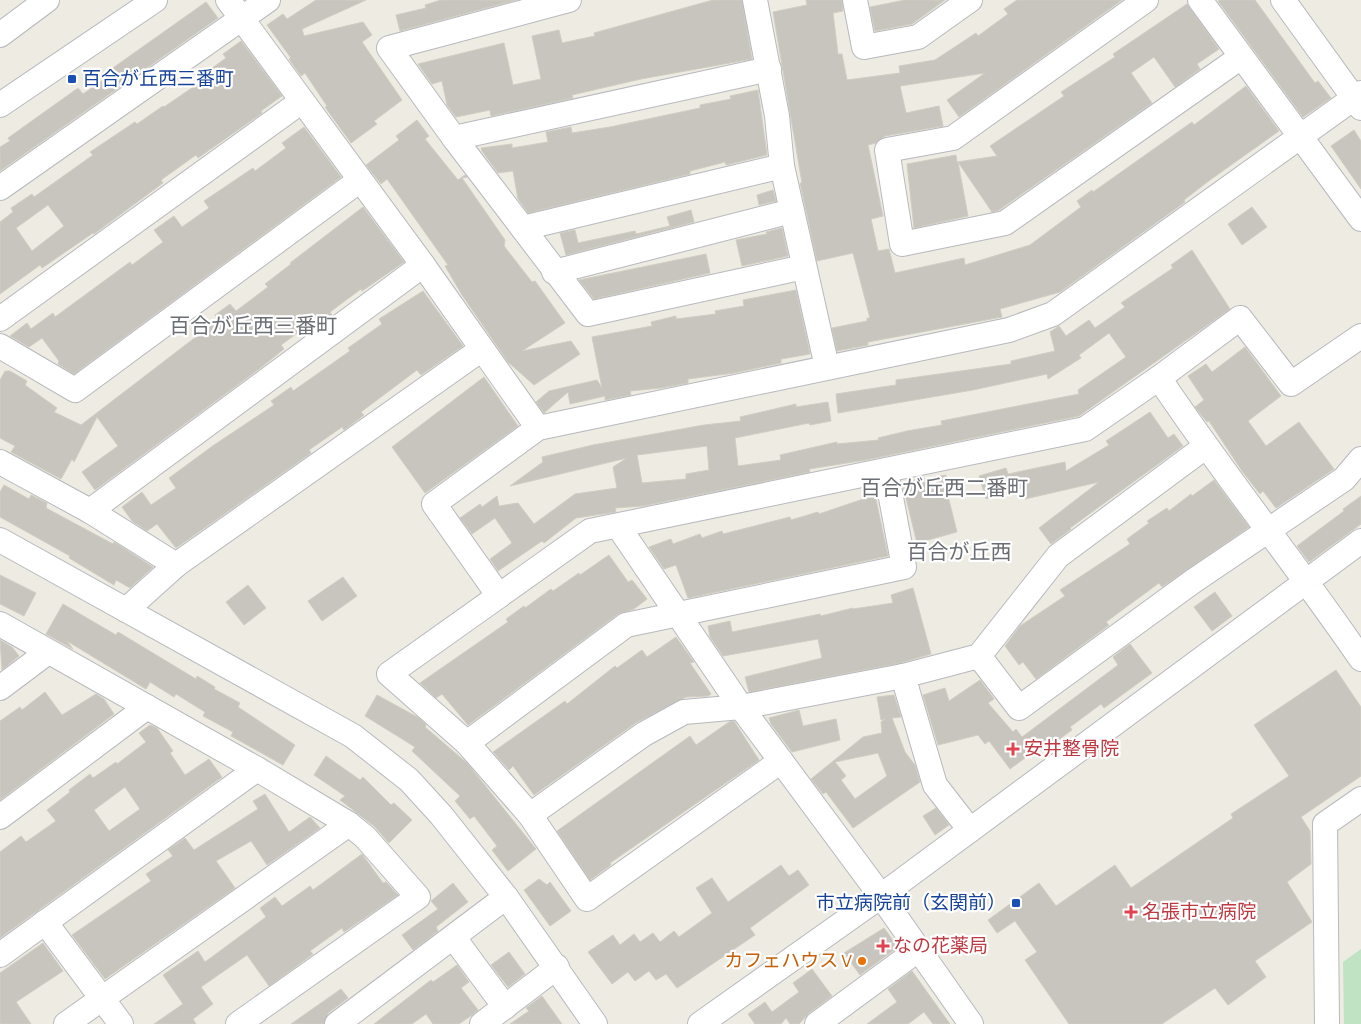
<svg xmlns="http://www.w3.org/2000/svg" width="1361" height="1024" font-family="'Alegreya Sans','Noto Sans JP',sans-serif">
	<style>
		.green { fill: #bfe3c3 }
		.building { fill: #c8c5bf; stroke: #d1cdc1; fill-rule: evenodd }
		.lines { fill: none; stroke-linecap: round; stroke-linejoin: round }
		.minor-casing { stroke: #b7b9be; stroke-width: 26 }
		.minor { stroke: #fff; stroke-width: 24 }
		.transit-dot { fill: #1a4fb4; stroke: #fff; stroke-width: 2 }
		.health-dot { fill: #e0444e; stroke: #fff; stroke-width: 2 }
		.food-dot { fill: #e8710a; stroke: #fff; stroke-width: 2 }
		.labels { text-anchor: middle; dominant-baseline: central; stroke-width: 4.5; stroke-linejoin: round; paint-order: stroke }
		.transit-label { font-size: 19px; fill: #164399; stroke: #fff; text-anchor: start }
		.health-label { font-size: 19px; fill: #be3a42; stroke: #fff; text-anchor: start }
		.food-label { font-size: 19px; fill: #c56008; stroke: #fff; text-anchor: end }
		.quarter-label { font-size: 21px; fill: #6b6f74; stroke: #fff }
	</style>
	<rect width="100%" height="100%" fill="#edebe2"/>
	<polygon class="green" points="1361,949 1361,1024 1344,1024 1343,962"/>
	<g class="building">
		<polygon points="316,0 366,0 302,29 304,36 363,22 372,35 362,42 402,100 374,121 377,124 351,143 325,107 327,106 305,73 301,76 289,59 291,58 267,25 283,14 287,19"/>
		<polygon points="441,0 516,0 400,31 396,15 426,8 425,5"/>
		<polygon points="713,0 742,0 752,59 641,79 572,95 573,98 491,116 490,110 456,117 447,105 442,81 432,84 418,64 504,43 513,85 541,79 532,36 559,30 562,43 595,36 594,33"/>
		<polygon points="806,0 842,0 843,11 833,13 838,54 842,54 847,80 900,73 899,66 935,60 976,33 978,36 1008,14 1004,9 1017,0 1122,0 959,117 947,100 985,73 900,86 906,113 939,106 943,126 885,136 876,143 868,145 883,216 871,219 878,251 889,249 895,273 964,258 965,265 1030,245 1081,207 1077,201 1092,190 1093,192 1192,122 1194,125 1246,86 1279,131 1210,180 1184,200 1185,202 1060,292 1000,309 1002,317 868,342 868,345 837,351 832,328 867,321 867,318 870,318 853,253 817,261 800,183 802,183 773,12 807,5"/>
		<polygon points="905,0 945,0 912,24 875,31 870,7"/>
		<polygon points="1219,0 1255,0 1315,83 1318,81 1331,98 1303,117 1218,1"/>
		<polygon points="206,2 218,18 0,171 0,147 10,141 8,138 78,88 83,94 113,73 110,70"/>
		<polygon points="1187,4 1219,49 1197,64 1200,69 1175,87 1154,57 1131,73 1152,103 999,210 992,212 958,162 968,216 914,228 907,164 956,155 957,162 997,156 990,146 1064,96 1061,92 1115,57 1113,54"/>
		<path d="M241,41L282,96L261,111L262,113L198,158L196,155L161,180L163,183L94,234L93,233L42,268L40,265L0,294V222L13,212L11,208L32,194L34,197L93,155L90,152L135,122L137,124L163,106L164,107L199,83L197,79L226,58L223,54ZM48,205L64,226L32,251L16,228Z"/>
		<polygon points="758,90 767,155 726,165 725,162 690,171 690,174 528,213 518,199 513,171 498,173 482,151 481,148 512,144 512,148 548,142 546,132 571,127 572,133 610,127 700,108 700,105 731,99 730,96"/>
		<polygon points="417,120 429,136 425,139 458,180 465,175 467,177 462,178 505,240 504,246 532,282 535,281 565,323 522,351 571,341 580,354 534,385 508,362 462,295 445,266 448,265 387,179 381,184 366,165 399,140 396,136"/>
		<polygon points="304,127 341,177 74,374 58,364 59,361 42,338 29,347 10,336 27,323 31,329 53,313 55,317 130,262 132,265 163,242 154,230 174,216 182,227 209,208 204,201 253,168 255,171 286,148 282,143"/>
		<polygon points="1354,130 1361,141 1361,189 1331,146"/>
		<polygon points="773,190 776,201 759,205 757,195"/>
		<polygon points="363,207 404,262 362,291 361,289 330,312 332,315 314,328 311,323 281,345 284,349 259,369 95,490 82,472 118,446 97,417 74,462 72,459 61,479 11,452 15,446 0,438 0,380 5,371 10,371 27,381 25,385 57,408 54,412 81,425 218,320 215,315 230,304 236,311 268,287 265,284 291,264 290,263"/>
		<polygon points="1252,207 1267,227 1242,245 1228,224"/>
		<polygon points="691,210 694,222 566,255 560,233 575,230 578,243 635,231 636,234 670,226 667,217"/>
		<polygon points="782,228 788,256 742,266 736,240 767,234 766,232"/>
		<path d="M1192,250L1230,309L1079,416L866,460L809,469L810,472L643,506L615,508L616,512L576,518L544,543L542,541L498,571L490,559L512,543L495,518L472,534L460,518L480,504L482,507L497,496L499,506L518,503L534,524L575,494L617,488L613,467L627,458L510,486L543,462L542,457L593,445L704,425L741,421L740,417L796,404V407L828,402L831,421L810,425L809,423L735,438L738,466L781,460L780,455L837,442V444L879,440L878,438L907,431L942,425L941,421L1079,394L1078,390L1126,357L1109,333L1079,355L1081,358L1048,379L1047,374L973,390L838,413L836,394L896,385V380L1011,364V361L1055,351L1050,332L1059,326L1066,336L1089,320L1095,328L1125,307L1121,303L1173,268L1171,265ZM707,446L709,470L686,474V479L642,483L637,455Z"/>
		<polygon points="706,254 710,273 594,299 579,280"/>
		<polygon points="796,290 810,354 781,359 781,363 734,373 688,379 688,383 661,388 630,391 631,395 605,400 605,396 570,404 568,392 544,413 536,402 549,391 597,380 602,388 592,337 652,326 651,322 676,316 676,319 716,314 715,311 744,306 743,300"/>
		<polygon points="423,291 463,346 421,375 417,370 361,412 364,415 344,430 342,427 309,450 311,453 176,548 157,524 147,531 132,521 122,507 142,492 151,505 176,488 169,478 214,445 274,405 271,401 291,387 293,391 350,351 348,348 382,324 379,319"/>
		<polygon points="1245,347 1281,396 1248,421 1266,446 1299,422 1334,469 1276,508 1263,491 1260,494 1242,471 1209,421 1207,422 1195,407 1204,400 1188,376 1206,364 1212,372"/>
		<polygon points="484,377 518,426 425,493 392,447"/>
		<polygon points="1150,412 1168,438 1174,434 1183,446 1070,528 1071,529 1051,544 1039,528 1099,482 1025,499 1023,488 986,499 979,476 1006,468 1008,474 1065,462 1066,471 1109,445 1106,441"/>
		<polygon points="946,475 950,496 948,496 957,532 917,543 902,482"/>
		<polygon points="1214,480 1249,527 1162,587 1159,583 1106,622 1109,625 1036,679 1023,662 1019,665 1005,646 1020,626 1065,596 1060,590 1130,544 1127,539 1149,523 1147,521 1167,508 1169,511 1191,494 1192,496"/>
		<polygon points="4,485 29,499 31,495 47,503 46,508 113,544 114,542 153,567 130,588 116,580 114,585 69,558 70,556 0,517 0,492"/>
		<polygon points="875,495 888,556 688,598 676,565 664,569 649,547 671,539 673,544 700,534 702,538 722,531 723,534 790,517 791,520 818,512 819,514"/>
		<polygon points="1361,496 1361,524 1309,562 1297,546 1344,511 1343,509"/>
		<polygon points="609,555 628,582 632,580 647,599 634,609 618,614 468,725 442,694 436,698 420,683 508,622 506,619 524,606 525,608 551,589 553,591 579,573 580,575"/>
		<polygon points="0,575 36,593 24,616 0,604"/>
		<polygon points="343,577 357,596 322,621 308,601"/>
		<polygon points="248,585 266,608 244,625 226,602"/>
		<polygon points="913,588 931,654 900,663 749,692 745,677 822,658 818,639 723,656 710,637 708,626 730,621 732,632 820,614 821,616 853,608 853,609 893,603 891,595"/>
		<polygon points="1215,592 1232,616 1212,631 1194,607"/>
		<polygon points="63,604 116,635 118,632 196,679 197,676 215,687 214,689 240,703 238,707 295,745 283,765 231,736 233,732 203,716 205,712 176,694 174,697 150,682 146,689 67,641 73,649 46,634"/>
		<polygon points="676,637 694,662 690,663 711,694 708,696 686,697 637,722 534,795 513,766 509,770 493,752 565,701 567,704 615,666 617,668 642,650 647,657"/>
		<polygon points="0,640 12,647 19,656 2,670"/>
		<polygon points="1130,644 1152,673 1104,708 1101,704 1070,727 1072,730 1051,745 1048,741 1010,769 989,741 985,744 978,735 938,745 923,695 945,688 949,701 980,680 994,699 988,703 1013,732 1016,729 1022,737 1118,665 1113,657"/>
		<polygon points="1336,670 1361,707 1361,776 1301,817 1310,831 1311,864 1287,882 1312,922 1255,961 1266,977 1228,1005 1215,988 1162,1024 1069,1024 1025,960 1037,952 1015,921 997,933 988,920 1039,883 1056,906 1115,865 1131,888 1233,818 1231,814 1289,776 1254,725"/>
		<polygon points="45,692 62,715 96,694 104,699 114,714 0,800 0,721 20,707 22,710"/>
		<polygon points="377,695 419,718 426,725 425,727 467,763 536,849 508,871 492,850 497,846 474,816 470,819 455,801 460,796 412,751 415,747 365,716"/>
		<path d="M894,695L901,717L892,718L905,752L915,765L920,782L853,828L826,792L823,794L811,779L863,737L882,733L881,722L885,719L881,720L877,697ZM878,753L887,776L855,799L841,780L846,776L835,762Z"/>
		<polygon points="799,710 803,726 836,719 840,740 792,752 771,724 769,718"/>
		<polygon points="734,721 759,760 610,863 611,865 590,880 557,831 690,736 696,745 729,722"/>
		<path d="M150,725L157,728L173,751L170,753L185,775L209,759L222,777L0,938V852L21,836L26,842L56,821L47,810L70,792L69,790L90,774L93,778L116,762L117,764L146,742L139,733ZM125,787L140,809L109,831L94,810Z"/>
		<polygon points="326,756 360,780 363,777 391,805 394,803 412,820 389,843 374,826 340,800 345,796 314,775"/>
		<polygon points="265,794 289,832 310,817 320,828 267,865 251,841 216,861 235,888 105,979 72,935 151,881 146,874 173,856 168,850 185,838 194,850 258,809 253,801"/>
		<polygon points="936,808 949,825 935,835 923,816"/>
		<polygon points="362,854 383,883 386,882 398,895 344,932 342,928 310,951 313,954 269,986 247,955 201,987 213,1004 193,1019 196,1024 154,1024 183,1004 163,975 198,951 205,962 266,917 260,908 275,897 282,906 310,886 313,890"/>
		<polygon points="781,865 789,876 798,870 809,885 750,928 755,935 677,988 666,974 656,980 649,971 635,981 628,972 612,984 588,952 613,935 620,945 634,934 640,942 653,933 660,942 674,931 679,937 712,913 696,888 712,878 728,902"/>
		<polygon points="539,879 547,885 550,882 571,911 550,926 524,890"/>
		<polygon points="453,883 468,902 436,927 438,931 413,950 402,935 438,909 431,901"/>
		<polygon points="884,928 898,947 860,975 844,953"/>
		<polygon points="43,943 63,971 16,1002 31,1024 0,1024 0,973"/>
		<polygon points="509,952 525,974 508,987 491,965"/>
		<polygon points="457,965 469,982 461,988 478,1010 472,1015 459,1024 433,1024 426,1014 412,1024 374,1024 431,980 433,982"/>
		<polygon points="812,969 832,996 809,1013 799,1024 790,1024 786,1018 781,1024 755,1024 748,1014 765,1002 772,1012 799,992 793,983"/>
		<polygon points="912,971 950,1024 933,1024 924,1012 908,1024 867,1024 897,1002 888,989"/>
		<polygon points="341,989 348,998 328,1013 324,1024 291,1024"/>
		<polygon points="542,996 562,1024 510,1024 529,1011 526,1008"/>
	</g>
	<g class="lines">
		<defs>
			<g id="minor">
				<polyline points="228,0 423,265 538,428"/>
				<polyline points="569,0 389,48 454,138 588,314 804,267"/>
				<polyline points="755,0 777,116 782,166 827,367"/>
				<polyline points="855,0 864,47 918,37 970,0"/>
				<polyline points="1146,0 953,138 887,150 902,244 1005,223 1241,57"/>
				<polyline points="1200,0 1361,219"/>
				<polyline points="1283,0 1361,108"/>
				<polyline points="0,35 47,0"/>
				<polyline points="0,105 155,0"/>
				<polyline points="454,138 769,69"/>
				<polyline points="0,188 268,0"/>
				<polyline points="523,228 782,166"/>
				<polyline points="554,272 792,211"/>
				<polyline points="0,319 302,101"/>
				<polyline points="0,346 75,390 360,180"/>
				<polyline points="1159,378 1240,318 1291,384 1361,336"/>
				<polyline points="0,462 90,511 176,565"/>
				<polyline points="90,511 423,265"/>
				<polyline points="618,526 741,707 881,896 971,1024"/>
				<polyline points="0,540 353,736 409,780 441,815 506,897 595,1024"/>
				<polyline points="499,596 434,504 538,428 1009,330 1053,314 1361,93"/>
				<polyline points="126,610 176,565 482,349"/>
				<polyline points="0,624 257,769 349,824 365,837 418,897 238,1024"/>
				<polyline points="979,656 1019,708 1192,582 1344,479 1361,459"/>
				<polyline points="903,676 935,785 970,830"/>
				<polyline points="0,688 48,652"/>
				<polyline points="467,743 626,625 904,567 886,471"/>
				<path d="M781,761L587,899L530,815L467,743L389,674L590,531L1085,429L1159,378C1223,474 1296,564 1361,659"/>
				<polyline points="530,815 644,734 684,712 741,707 903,676 979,656 1058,556 1205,447"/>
				<polyline points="0,817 147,707"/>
				<polyline points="45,922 121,1024"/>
				<polyline points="454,938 505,1007"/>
				<polyline points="0,955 257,769"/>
				<polyline points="66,1024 349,824"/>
				<polyline points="337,1024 506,897"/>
				<polyline points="482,1024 557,967"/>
				<polyline points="700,1024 881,896 1361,541"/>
				<polyline points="817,1024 919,949"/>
				<polyline points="1327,1024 1325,824 1361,799"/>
			</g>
		</defs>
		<use href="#minor" class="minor-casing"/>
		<use href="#minor" class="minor"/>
	</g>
	<g class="transit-dot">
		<rect x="67" y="74" width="10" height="10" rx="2.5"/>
		<rect x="1011" y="898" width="10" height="10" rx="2.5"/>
	</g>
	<g class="health-dot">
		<path d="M1010.5 741.5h5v5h5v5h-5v5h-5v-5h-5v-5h5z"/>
		<path d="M1128.5 904.5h5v5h5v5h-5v5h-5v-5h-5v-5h5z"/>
		<path d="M880.5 938.5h5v5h5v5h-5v5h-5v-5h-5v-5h5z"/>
	</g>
	<circle class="food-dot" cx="862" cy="961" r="5"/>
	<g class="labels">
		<g class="transit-label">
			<text x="82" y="79">百合が丘西三番町</text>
			<text x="1006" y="903" text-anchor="end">市立病院前（玄関前）</text>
		</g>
		<g class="health-label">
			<text x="1024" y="749">安井整骨院</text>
			<text x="1142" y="912">名張市立病院</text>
			<text x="893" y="946">なの花薬局</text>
		</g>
		<g class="food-label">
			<text x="852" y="961">カフェハウス V</text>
		</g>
		<g class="quarter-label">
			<text x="253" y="326">百合が丘西三番町</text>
			<text x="944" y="488">百合が丘西二番町</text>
			<text x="959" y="552">百合が丘西</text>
		</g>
	</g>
</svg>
